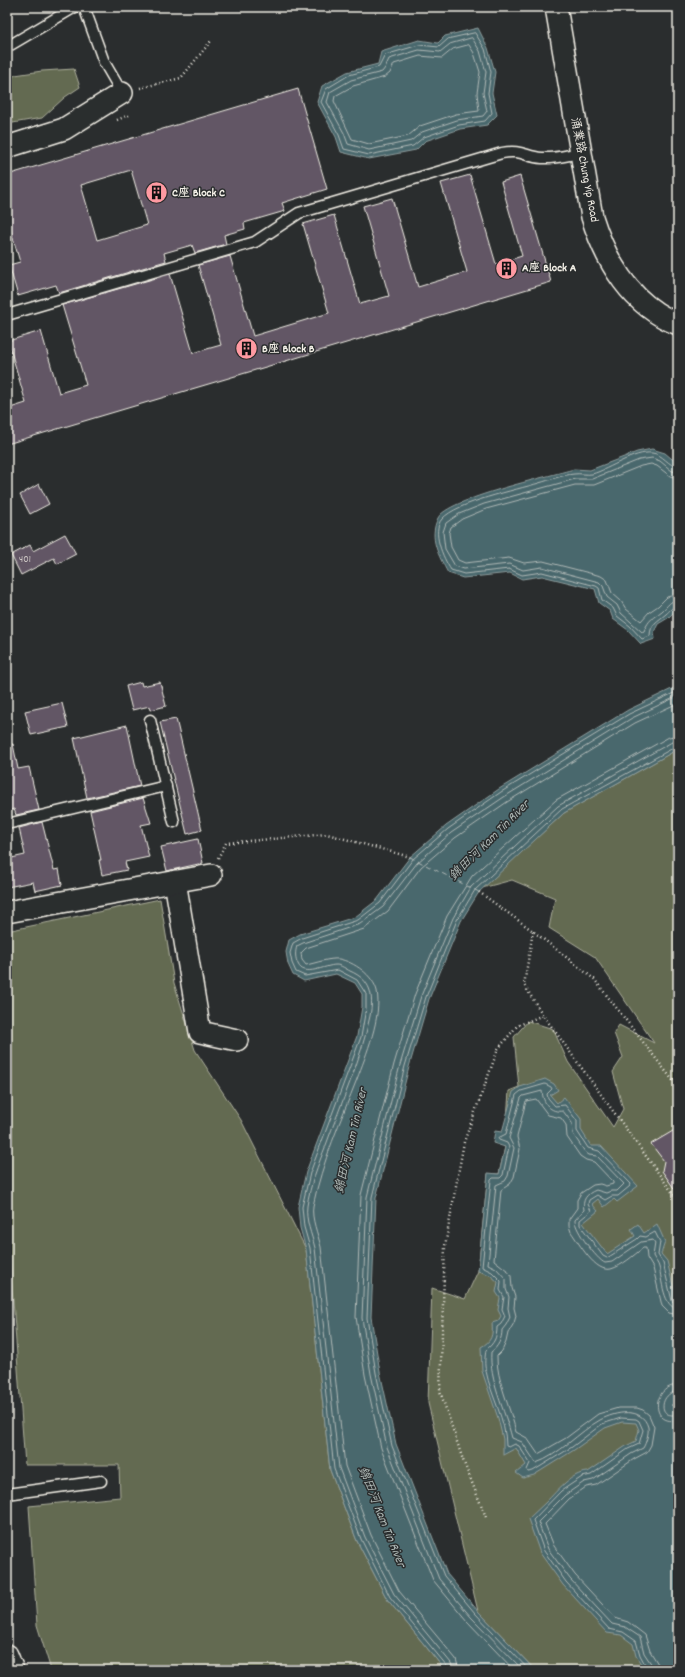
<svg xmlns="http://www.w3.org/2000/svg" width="685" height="1677" font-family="Dekko,'LXGW WenKai TC',sans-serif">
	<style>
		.green { fill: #646b51; stroke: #acae9c }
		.water { fill: #4a676d; stroke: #8e9e9e }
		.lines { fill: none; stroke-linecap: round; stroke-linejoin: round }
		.shore { stroke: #b0bab7; stroke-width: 1 }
		.ferry { stroke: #b0bab7; stroke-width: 1; stroke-dasharray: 5 4; stroke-linecap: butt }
		.building { fill: #625765; stroke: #f4f1e8; fill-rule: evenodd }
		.service-casing { stroke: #f4f1e8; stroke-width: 13 }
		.minor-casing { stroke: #f4f1e8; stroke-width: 24 }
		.path { stroke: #f4f1e8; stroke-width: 2.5; stroke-dasharray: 1 3; stroke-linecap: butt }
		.service { stroke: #2a2d2e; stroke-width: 10 }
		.minor { stroke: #2a2d2e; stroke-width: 21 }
		.labels { text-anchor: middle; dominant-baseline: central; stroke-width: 3; stroke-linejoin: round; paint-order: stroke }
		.number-label { font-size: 10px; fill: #d0cac7 }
		.street-label { font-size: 12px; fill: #f4f1e8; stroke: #2a2d2e }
		.poi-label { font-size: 12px; font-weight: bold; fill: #f4f1e8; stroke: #2a2d2e; text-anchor: start }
		.water-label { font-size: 13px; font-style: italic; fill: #b0bab7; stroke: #2a2d2e }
	</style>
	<rect width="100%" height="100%" fill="#2a2d2e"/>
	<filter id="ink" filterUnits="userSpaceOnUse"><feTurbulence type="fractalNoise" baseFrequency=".025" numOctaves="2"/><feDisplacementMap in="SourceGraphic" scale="8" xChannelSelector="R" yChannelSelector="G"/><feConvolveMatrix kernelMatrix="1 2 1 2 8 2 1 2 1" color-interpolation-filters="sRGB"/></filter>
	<g filter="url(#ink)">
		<g class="green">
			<polygon points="74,69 80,87 65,97 42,118 7,124 7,84 15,75 42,71"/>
			<polygon points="678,749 678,1670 535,1670 478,1611 428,1403 432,1288 465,1299 478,1271 488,1174 499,1174 505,1147 509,1091 519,1087 514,1037 528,1021 553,1029 568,1062 613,1127 623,1109 613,1072 623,1057 614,1033 619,1025 654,1043 595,957 549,928 555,898 512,880 482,888 564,813"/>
			<polygon points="160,899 174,983 195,1050 241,1120 306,1249 330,1470 357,1541 387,1599 445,1670 51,1670 37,1625 29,1506 120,1497 119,1465 25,1465 7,1218 7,931"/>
		</g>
		<g class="water">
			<polygon points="478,28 488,48 495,72 492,93 497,115 487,125 460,129 425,141 416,150 369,159 341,152 336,137 317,102 322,86 347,72 378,64 381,52 419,40 438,43 445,36"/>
			<path d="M652,449L665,453L678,464V608L668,618L658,624L654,632L655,639L641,644L628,630L613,619L610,611L599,603L595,589L542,576L522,579L510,573L463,578L448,573C439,556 428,538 438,518C447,499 550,476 574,469L590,470L637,452Z"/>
			<polygon points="678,686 678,749 564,813 479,892 461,921 429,999 409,1067 376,1198 371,1317 380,1372 396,1444 447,1574 478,1611 535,1670 445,1670 387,1599 357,1541 330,1470 306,1249 300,1228 298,1207 306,1172 357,1036 362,1007 362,994 355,983 336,974 304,981 293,975 288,964 286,952 289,940 300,934 355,917 377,900 410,857 446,826 499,789 628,710"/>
			<path d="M545,1079L554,1084L558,1090L550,1095L557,1103L564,1097L581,1119V1130L591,1146H601L638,1186L617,1202L614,1199L604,1207L598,1199L592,1204L598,1211L583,1223L607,1254L635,1236L631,1229L638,1224L644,1233L657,1224L665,1242L661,1254L667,1261L678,1306V1396L675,1403L671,1405L672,1406L678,1404V1670H645L636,1656L633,1644L621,1635L607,1633L563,1585L540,1553L528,1519C534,1513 540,1508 546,1502C558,1490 571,1473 588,1472L626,1446L636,1441L639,1430L636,1423L622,1422L605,1428L574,1450L534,1475L523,1478L516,1473L526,1465L516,1448L503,1455V1439L498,1418L482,1371L481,1347C492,1341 493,1335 492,1323L498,1321L501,1316L498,1310L500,1298L496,1292L498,1282L490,1275L478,1271L488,1173L499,1174L505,1147L493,1143L495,1131L502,1132L513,1092L520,1087Z"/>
		</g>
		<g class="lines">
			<g class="shore">
				<polygon points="475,33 485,49 491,72 488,93 492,113 485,121 459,125 424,137 413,146 369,155 344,149 339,135 321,102 326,89 349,75 379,67 385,55 419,45 439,47 448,39"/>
				<polygon points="472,38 480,51 486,72 483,93 487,111 483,116 457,120 422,132 411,141 369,150 348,144 344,133 327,102 330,92 351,80 382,72 385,68 389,59 419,50 440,52 450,44"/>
				<polygon points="469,45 474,53 480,72 477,93 479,111 456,114 420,126 408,136 369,144 352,139 334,101 335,96 353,86 385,77 390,73 394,64 420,56 442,58 453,49"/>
				<path d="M678,467C668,466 663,454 652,453C634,451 610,469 592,474C586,475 580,473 574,474C562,475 550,480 539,483C516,490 457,502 442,519C431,531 443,558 451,570L464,574L509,569L522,575L542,572L596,586L599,588L602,600L613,608L617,616L630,626L642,639L650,636C650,624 658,621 666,614C670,611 672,606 678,605"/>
				<path d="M678,472L672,471L660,461L652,458L639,460L592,479H575L484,504L459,514L446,523L443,532L445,549L455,566L464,569L509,564L523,570L542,567L599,582L603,586L607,597L617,605L621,613L642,632L644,631C649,619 653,618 662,611C668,606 670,600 678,600"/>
				<polyline points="678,478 670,476 657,466 651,464 641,466 594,485 575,485 486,509 462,519 451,527 449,533 451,547 458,560 465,563 509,558 524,563 543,561 601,576 607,580 612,593 621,601 626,609 641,621 649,612 658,606 667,597 678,594"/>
				<path d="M678,1385C651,1386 650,1427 678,1420"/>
				<path d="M678,1391C659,1392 657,1421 678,1414"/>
				<polyline points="448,1670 447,1666 390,1597 361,1539 334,1469 310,1248 304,1227 302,1207 310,1173 361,1037 366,1008 366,994 357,980 338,970 305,976 296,972 292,963 290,953 293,943 302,938 358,920 380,903 413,859 448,829 501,792 629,714 678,691"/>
				<path d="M453,1670L451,1663L394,1594L365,1537L339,1468L315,1248C312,1235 305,1220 307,1206C310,1185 318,1165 326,1145C341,1103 361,1060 370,1016C374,995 371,980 350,971C346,969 341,965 336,965C325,965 304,978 298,964C295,958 295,952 297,946L303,943L360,924L383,907L417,863L451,833L504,797L632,718L678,696"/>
				<path d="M459,1670L456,1659L399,1591L371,1535L345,1466L321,1247C318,1234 311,1219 313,1206C322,1162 341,1120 357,1079C366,1055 382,1017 377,991C373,975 354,962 339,959C329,958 316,963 306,965L302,960L301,953L306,948L364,929L388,911L421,867L455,838L507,802L635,723L678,703"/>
				<polyline points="514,1670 467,1621 433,1580 381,1448 365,1375 356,1317 361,1195 394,1064 415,994 447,916 472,876 556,800 669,737 678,735"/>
				<polyline points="523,1670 471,1617 439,1579 387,1447 371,1374 362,1318 367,1197 400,1065 421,996 453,918 471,887 558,806 672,742 678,741"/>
				<polyline points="529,1670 475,1613 444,1576 392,1446 376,1373 367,1318 372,1197 405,1066 426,997 457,920 475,890 562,809 675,747 678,746"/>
				<path d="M648,1670L640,1655L636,1641L623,1632L609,1629L566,1582L544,1551L533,1520L561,1491L582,1477L591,1475L628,1449L639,1444L643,1430L639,1421L636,1419L621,1418L602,1424L572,1447L533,1471L528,1472L527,1470L530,1463L519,1446L515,1444L509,1447L506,1446C506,1419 491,1397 486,1371C484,1365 485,1356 486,1350C494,1343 497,1338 497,1327L501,1324L505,1316L502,1309L504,1297L500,1290L501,1281L492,1272L482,1267L491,1180L493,1178H500L503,1175L509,1147L507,1143L499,1140L498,1138L506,1134L516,1095L521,1091L545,1084L551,1087L552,1089L547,1094L548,1098L555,1106L565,1105L577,1121V1131L588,1148L599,1151L631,1184L630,1186L618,1196H612L605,1200L597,1195L589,1200L588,1204L591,1211L580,1220V1225L603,1256L607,1258L637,1239L640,1236L646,1237L655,1232L660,1242L658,1255L663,1263L672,1301L678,1304"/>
				<path d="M653,1670L652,1665L644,1653L640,1637L625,1627L612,1624L570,1579L548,1549L538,1522L565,1495L584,1482L593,1480L631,1454L643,1448C646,1443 649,1433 648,1427C642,1406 615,1412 600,1420C580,1431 558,1456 536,1463L522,1442L512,1438C505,1410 489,1381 491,1352C498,1347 502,1339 502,1330L506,1325L510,1317L508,1308L509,1297L506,1289V1279L496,1268L488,1264L496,1185L505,1181L508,1176L514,1148L509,1138L521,1098L523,1096L542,1091C543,1103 550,1113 563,1111L572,1123L573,1134L585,1152L589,1155L597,1156L624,1184L617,1191H611L606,1193L596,1190C586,1194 582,1200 584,1210L575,1220C574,1229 597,1260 605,1263L612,1262L641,1242L653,1240L655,1243L653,1256C655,1260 658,1263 659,1267C662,1279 663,1308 678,1309"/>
				<path d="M659,1670L658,1664L650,1651L645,1635L628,1622L615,1618L575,1575L554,1546L545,1524L569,1499L586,1487L596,1485L634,1459L647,1452L651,1445L654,1427L649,1415L643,1410L637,1408H618L598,1414L566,1438L538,1454L527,1438L516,1432C511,1409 496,1379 497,1356L502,1351L506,1342L508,1333L514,1323L516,1316L514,1308L515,1297L512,1288L511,1276L508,1271L494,1260L501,1190L510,1184L514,1177L520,1149L517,1137L526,1101L536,1099L548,1115L561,1118L566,1125L567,1137L580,1156L586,1160L594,1162L613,1182V1184L606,1186L600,1184L593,1185L581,1193L577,1200V1208L569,1219V1226L571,1232C579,1243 595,1273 611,1269C622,1266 634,1255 643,1248H646L647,1258L653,1268L662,1306L669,1313L678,1315"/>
			</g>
			<polyline class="ferry" points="410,857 479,892"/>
		</g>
		<g class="building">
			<path d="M298,89L327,189L282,203L285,211L244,223L245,229L224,235L226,244L195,253L192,245L164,253L166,261L59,293L56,285L18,296L9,265L20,262L7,218V175ZM131,170L147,225L97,240L81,185Z"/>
			<polygon points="470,175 496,264 522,256 501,182 520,176 551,282 7,444 7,409 26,403 8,341 41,331 59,393 86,385 62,305 170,274 193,353 221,345 198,265 230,256 253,336 329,313 303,224 334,215 360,304 389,296 363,206 392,198 418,287 467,272 441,183"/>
			<polygon points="39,484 49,504 30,514 20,495"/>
			<polygon points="65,534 76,554 57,564 54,558 21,575 11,555 30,545 33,551"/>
			<polygon points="141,682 142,686 160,682 166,706 151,710 150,706 132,710 126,686"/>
			<polygon points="62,703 68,727 31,735 25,711"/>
			<polygon points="176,719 202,830 187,834 160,722"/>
			<polygon points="127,725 140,786 87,798 74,738"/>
			<polygon points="13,744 18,769 29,767 39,810 16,815 14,809 7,811 7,745"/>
			<polygon points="143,798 151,823 141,825 149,857 125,862 127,870 102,875 99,860 101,860 90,811"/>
			<polygon points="42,822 54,870 59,869 62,885 35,891 33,882 7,887 7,859 25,855 19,828"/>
			<polygon points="198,839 203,863 167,871 161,847"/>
			<polygon points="678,1128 678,1194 662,1171 664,1161 651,1144"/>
		</g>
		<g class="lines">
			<defs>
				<g id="service">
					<polyline points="84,7 104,62 122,93"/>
					<polyline points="7,47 75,7"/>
					<path d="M7,315L255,242L299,213L502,153C521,149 526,157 542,158C554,159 568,155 580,153"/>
					<polyline points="150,720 174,822"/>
					<polyline points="7,824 166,786"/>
					<polyline points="7,1494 101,1481"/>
				</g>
				<g id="minor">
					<path d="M556,7L592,217C606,262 632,306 678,324"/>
					<polyline points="7,147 64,129 122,93"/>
					<polyline points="175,881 200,1032 237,1040"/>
					<polyline points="7,912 211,875"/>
					<polyline points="7,1655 13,1670"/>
				</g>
			</defs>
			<use href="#service" class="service-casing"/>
			<use href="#minor" class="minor-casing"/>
			<g class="path">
				<polyline points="140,88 181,78 211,41"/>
				<polyline points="117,120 129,115"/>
				<polyline points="218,858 226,843 327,834 410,857"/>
				<polyline points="479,892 533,931 594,979 678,1087"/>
				<polyline points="533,931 524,985 543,1015 678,1200"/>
				<polyline points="486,1517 464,1463 440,1391 445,1246 464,1142 498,1049 517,1026 543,1015"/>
			</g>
			<use href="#service" class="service"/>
			<use href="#minor" class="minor"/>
		</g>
	</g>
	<defs>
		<symbol id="building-disc" viewBox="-11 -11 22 22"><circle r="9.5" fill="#ff9aa2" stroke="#2a2d2e"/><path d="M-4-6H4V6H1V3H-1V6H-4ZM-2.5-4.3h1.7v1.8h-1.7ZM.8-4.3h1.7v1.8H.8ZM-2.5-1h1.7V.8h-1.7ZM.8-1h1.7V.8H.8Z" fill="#111"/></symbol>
	</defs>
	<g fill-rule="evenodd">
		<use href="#building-disc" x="144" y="180" width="25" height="25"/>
		<use href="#building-disc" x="494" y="256" width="25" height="25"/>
		<use href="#building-disc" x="234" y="336" width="25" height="25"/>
	</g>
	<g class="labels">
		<g class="number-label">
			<text x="25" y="560">401</text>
		</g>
		<g class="street-label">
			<text transform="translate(584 170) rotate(79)">涌業路 Chung Yip Road</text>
		</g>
		<g class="poi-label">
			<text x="172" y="193">C座 Block C</text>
			<text x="522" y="268">A座 Block A</text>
			<text x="262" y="349">B座 Block B</text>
		</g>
		<g class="water-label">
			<text transform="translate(490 841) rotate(-45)">錦田河 Kam Tin River</text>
			<text transform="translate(352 1141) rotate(-77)">錦田河 Kam Tin River</text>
			<text transform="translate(381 1517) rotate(68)">錦田河 Kam Tin River</text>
		</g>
	</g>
	<rect width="685" height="1677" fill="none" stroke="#2a2d2e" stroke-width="24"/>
	<rect x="12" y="12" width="661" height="1653" fill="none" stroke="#f4f1e8" stroke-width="1.5" filter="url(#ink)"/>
</svg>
